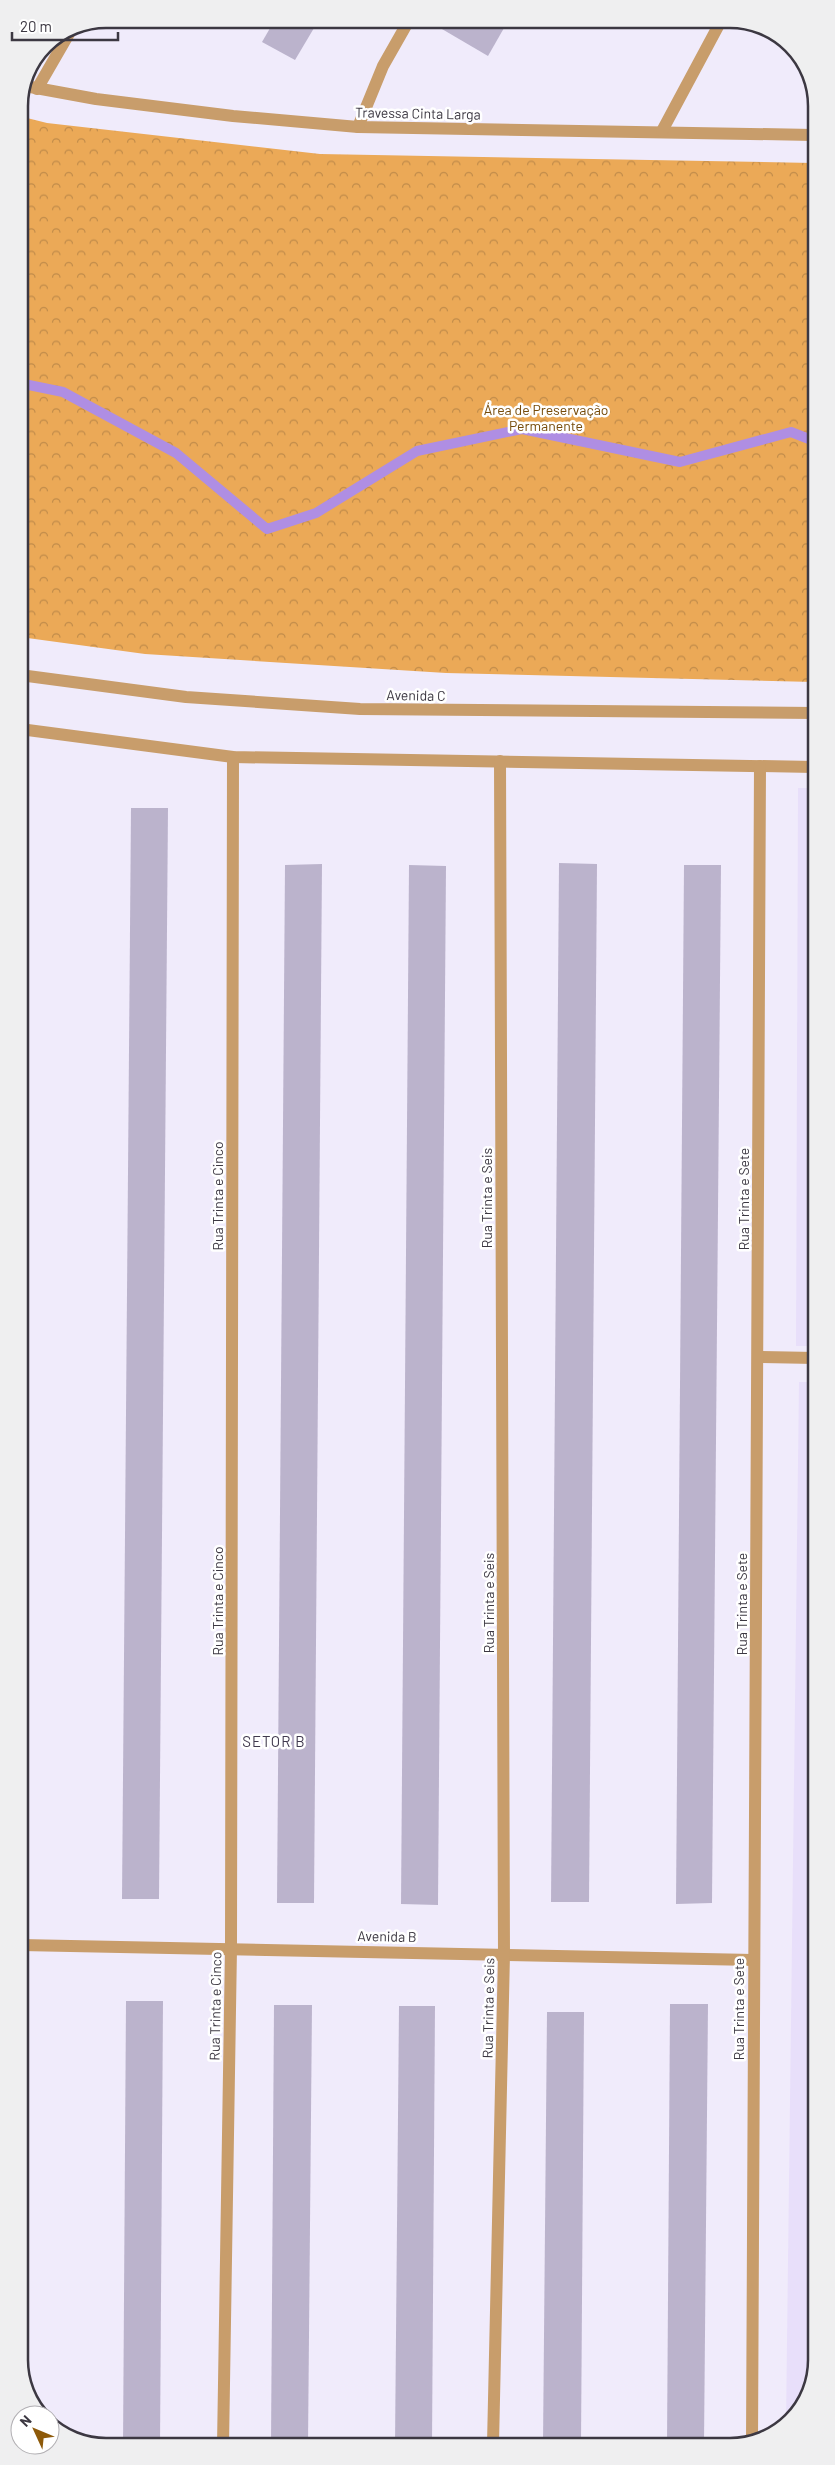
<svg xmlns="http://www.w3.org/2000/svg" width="835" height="2465" font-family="Barlow,sans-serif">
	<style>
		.built { fill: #e8dffa }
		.forest { fill: url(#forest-crowns) }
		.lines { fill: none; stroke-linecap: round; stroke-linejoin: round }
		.stream { stroke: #af8ee3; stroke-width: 10 }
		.building { fill: #bbb3cc }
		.minor { stroke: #c89d6b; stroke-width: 12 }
		.labels { text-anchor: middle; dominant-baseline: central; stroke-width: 5; stroke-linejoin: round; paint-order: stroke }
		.street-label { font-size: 14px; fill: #3c3842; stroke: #fff }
		.park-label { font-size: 14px; fill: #764b0a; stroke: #fff }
		.neighbourhood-label { font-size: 15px; letter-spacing: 1px; fill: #40394e; stroke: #fff }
		.rim { fill: none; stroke: #3c3842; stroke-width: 2.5 }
	</style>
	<defs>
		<pattern id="forest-crowns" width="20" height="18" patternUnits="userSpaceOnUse" patternTransform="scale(1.25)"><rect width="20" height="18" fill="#eba957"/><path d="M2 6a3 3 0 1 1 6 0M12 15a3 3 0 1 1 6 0" fill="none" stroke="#c08b4a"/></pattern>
	</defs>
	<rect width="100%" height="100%" fill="#f0ebfb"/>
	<g class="built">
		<polygon points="798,788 814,788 815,1346 796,1346"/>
		<polygon points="799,1382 815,1382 816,2360 798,2413 786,2421"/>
	</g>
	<polygon class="forest" points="19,116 47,123 320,154 813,163 814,682 446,673 145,654 20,637"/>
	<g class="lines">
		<polyline class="stream" points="19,383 63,392 176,453 267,529 316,513 417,451 522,429 680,462 791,432 814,441"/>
	</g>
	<g class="building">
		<polygon points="508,21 488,56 430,22 492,21"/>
		<polygon points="273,23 317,23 295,60 262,42"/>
		<polygon points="131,808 168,808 159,1899 122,1899"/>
		<polygon points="559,863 597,864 589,1902 551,1902"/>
		<polygon points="322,864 314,1903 277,1903 285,865"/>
		<polygon points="409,865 446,866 438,1905 401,1904"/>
		<polygon points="684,865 721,865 712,1903 676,1904"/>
		<polygon points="126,2001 163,2001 160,2446 123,2446"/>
		<polygon points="670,2004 708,2004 704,2444 667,2444"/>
		<polygon points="274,2005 312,2005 308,2445 271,2445"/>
		<polygon points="399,2006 435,2006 432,2445 395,2445"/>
		<polygon points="547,2012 584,2012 581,2444 543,2444"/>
	</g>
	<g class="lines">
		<g class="minor">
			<polyline points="25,86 96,99 233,116 358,127 813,135"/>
			<polyline points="37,89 74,25"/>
			<polyline points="358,127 383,66 408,22"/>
			<polyline points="662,131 722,19"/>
			<polyline points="20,675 186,697 360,709 814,713"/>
			<polyline points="20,729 233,757 814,767"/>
			<polyline points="758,1357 815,1358"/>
			<polyline points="21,1945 753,1960"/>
			<polyline points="752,2443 760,766"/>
			<polyline points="493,2444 504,1954 500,761"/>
			<polyline points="223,2446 231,1948 233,757"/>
		</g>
	</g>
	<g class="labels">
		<g class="street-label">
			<text transform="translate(418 113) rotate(1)">Travessa Cinta Larga</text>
			<text transform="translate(416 695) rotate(1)">Avenida C</text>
			<text transform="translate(217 1196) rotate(-90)">Rua Trinta e Cinco</text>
			<text transform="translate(486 1198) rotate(-90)">Rua Trinta e Seis</text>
			<text transform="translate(743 1199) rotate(-90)">Rua Trinta e Sete</text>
			<text transform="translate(217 1601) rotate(-90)">Rua Trinta e Cinco</text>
			<text transform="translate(488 1603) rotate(-90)">Rua Trinta e Seis</text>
			<text transform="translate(741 1604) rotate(-90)">Rua Trinta e Sete</text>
			<text transform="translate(387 1936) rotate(1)">Avenida B</text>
			<text transform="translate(215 2006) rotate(-89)">Rua Trinta e Cinco</text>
			<text transform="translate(488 2008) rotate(-89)">Rua Trinta e Seis</text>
			<text transform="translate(738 2009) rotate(-90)">Rua Trinta e Sete</text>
		</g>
		<g class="park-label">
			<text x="546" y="409">Área de Preservação<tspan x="546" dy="16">Permanente</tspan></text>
		</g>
		<g class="neighbourhood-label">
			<text x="274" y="1741">SETOR B</text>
		</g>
	</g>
	<path d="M0 0H835V2465H0ZM106 28H730A78 78 0 0 1 808 106V2360A78 78 0 0 1 730 2438H106A78 78 0 0 1 28 2360V106A78 78 0 0 1 106 28Z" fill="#efeff0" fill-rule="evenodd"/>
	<path class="rim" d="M106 28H730A78 78 0 0 1 808 106V2360A78 78 0 0 1 730 2438H106A78 78 0 0 1 28 2360V106A78 78 0 0 1 106 28Z"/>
	<g transform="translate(35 2430) rotate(314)"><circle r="24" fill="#ffffff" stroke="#b1afb3"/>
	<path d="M0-4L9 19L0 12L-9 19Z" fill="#8e5a09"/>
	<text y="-8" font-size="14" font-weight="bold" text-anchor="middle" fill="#3c3842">N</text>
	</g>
	<path d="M12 32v8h106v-8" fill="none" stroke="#3c3842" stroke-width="2.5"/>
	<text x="20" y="32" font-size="15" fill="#3c3842" stroke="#ffffff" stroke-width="4" paint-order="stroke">20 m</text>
</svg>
